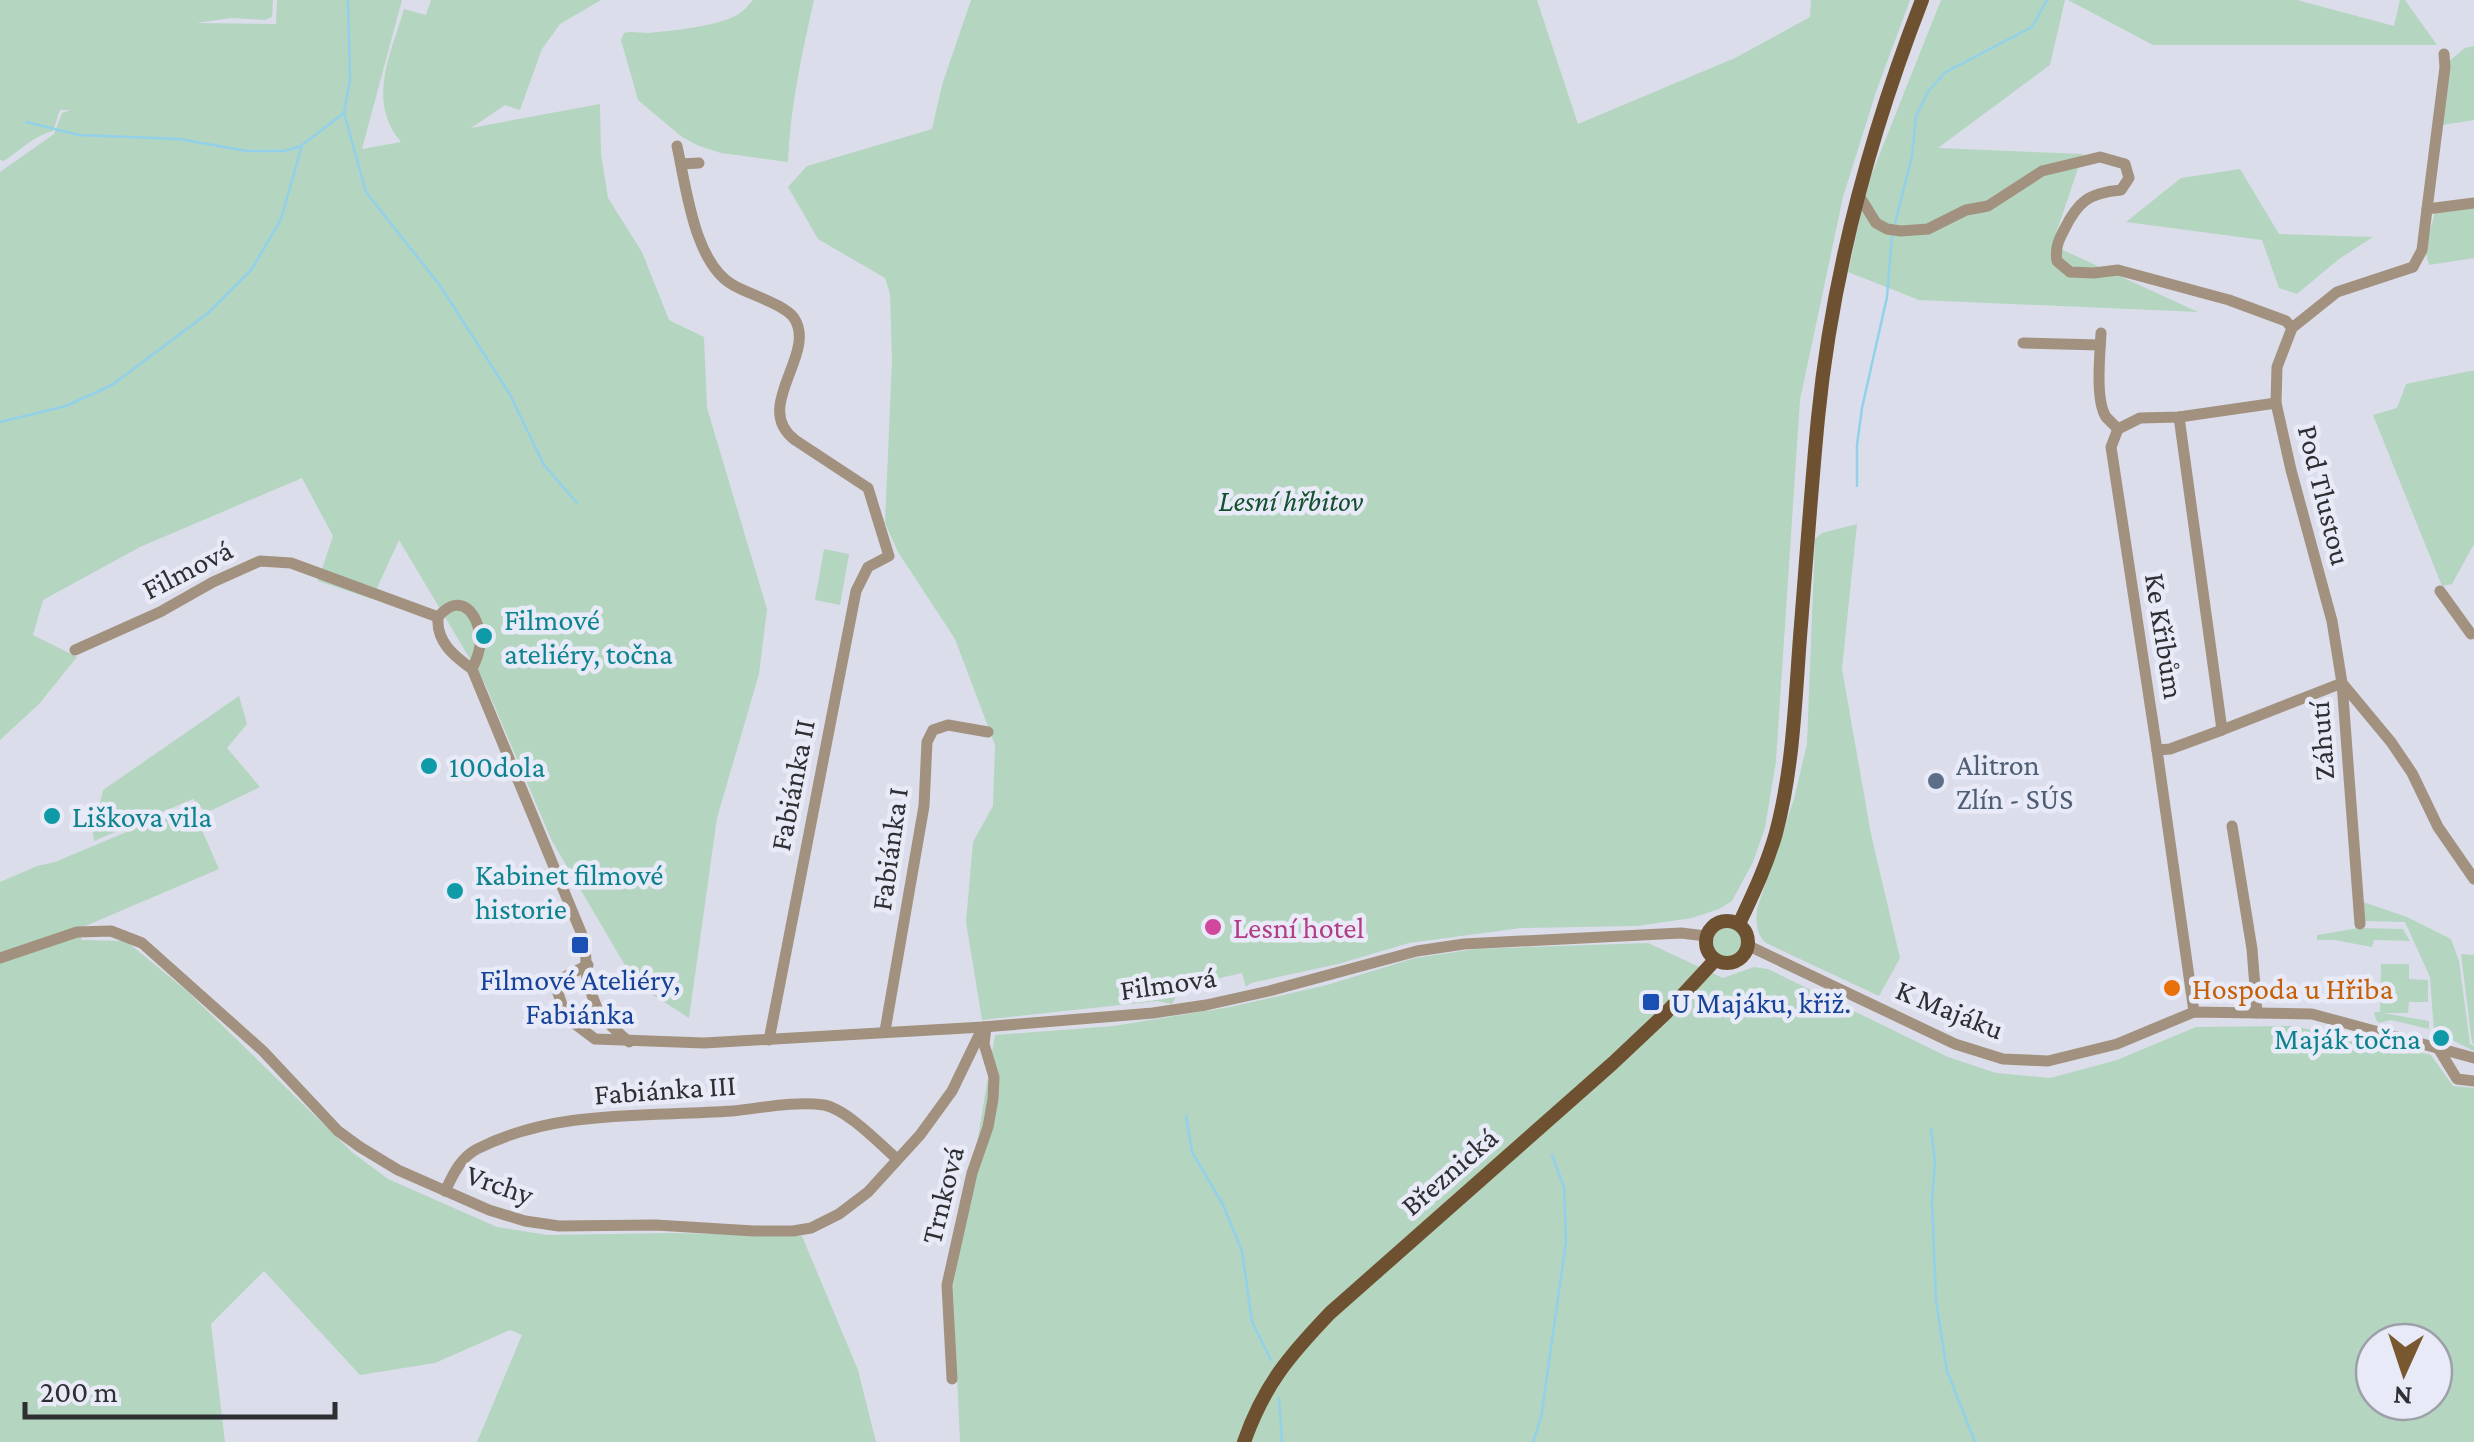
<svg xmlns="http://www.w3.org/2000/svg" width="2474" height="1442" font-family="'Crimson Pro',serif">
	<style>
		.green { fill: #b4d5bf; fill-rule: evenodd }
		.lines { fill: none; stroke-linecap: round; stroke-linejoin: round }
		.stream { stroke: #93d1eb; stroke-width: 2.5 }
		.minor { stroke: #a2917f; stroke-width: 11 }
		.major { stroke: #6e5130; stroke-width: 14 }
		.culture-dot { fill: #0f9aa8; stroke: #e8ebf7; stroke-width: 4 }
		.service-dot { fill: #5c6f8a; stroke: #e8ebf7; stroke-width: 4 }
		.hotel-dot { fill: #d1479c; stroke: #e8ebf7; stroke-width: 4 }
		.transit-dot { fill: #1a4fb4; stroke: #e8ebf7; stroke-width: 4 }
		.food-dot { fill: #e8710a; stroke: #e8ebf7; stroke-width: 4 }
		.labels { text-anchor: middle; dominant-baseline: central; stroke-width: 9; stroke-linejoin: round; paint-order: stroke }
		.street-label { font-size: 30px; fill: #2d2f33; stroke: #e8ebf7 }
		.park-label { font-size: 30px; font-style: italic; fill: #145030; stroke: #e8ebf7 }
		.culture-label { font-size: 30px; fill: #0d838f; stroke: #e8ebf7; text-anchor: start }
		.service-label { font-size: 30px; fill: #4e5e75; stroke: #e8ebf7; text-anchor: start }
		.hotel-label { font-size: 30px; fill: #b23c85; stroke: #e8ebf7; text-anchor: start }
		.transit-label { font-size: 30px; fill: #164399; stroke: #e8ebf7 }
		.food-label { font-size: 30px; fill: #c56008; stroke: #e8ebf7; text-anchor: start }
	</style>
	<rect width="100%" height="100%" fill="#dbdeea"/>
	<g class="green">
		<path d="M0,0H273L272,17L265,20L232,18L196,23L276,24L277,0H402L362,149L401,142C366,101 391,54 404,9L426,15L431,0H601L560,24L542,49L520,110L505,105L471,128L600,104L601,154L608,198L642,252L669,320L704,337L707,408L767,609L759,674L717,818L689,1018L636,984L552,841L485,684L399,540L372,599L318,581L333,536L302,478L140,547L43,600L33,635L77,657L39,704L0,740V172L54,134L62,113L70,110H60L53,131C34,136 20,150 4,161L0,160Z"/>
		<path d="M753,0H814C802,53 790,108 788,162L721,153L699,146L682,137L638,100L621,40L624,33C632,31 639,33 648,33C670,31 717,26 735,16C742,13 748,6 753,0Z"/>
		<polygon points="971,0 1537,0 1578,124 1735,58 1810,17 1811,0 1910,0 1876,92 1843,197 1800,400 1776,761 1765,828 1753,862 1732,901 1719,909 1692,918 1637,926 1521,928 1409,943 1338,964 1251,983 1246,987 1242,973 1185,986 1179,981 1175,981 1176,997 1172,1004 1157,1001 982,1020 966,922 973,842 993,806 995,745 955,639 898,552 885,523 892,360 890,294 885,278 818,239 788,187 807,166 932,129 942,85"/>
		<polygon points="1941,0 2065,0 2050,65 1938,148 2083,154 2052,245 2198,312 1919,300 1848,272 1867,186"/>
		<polygon points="2068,0 2297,0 2394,26 2400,0 2405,0 2437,45 2153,45"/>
		<polygon points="2474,46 2474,120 2443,125 2447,63 2465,48"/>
		<polygon points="2240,169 2279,234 2373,237 2339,259 2297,294 2279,288 2262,240 2126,222 2181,178"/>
		<polygon points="2474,207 2474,258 2429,265 2425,250 2435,212"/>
		<polygon points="2470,371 2474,371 2474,544 2452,584 2442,586 2373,415 2397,408 2406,384"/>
		<path d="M1857,524L1842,669L1871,834L1900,958L1879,996L1766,943C1756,934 1756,922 1757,909L1794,799L1807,744L1815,539L1822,533Z"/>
		<polygon points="824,549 849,554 840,605 815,600"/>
		<polygon points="239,696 247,724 227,748 260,787 206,813 193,799 94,841 93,834 103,790"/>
		<polygon points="191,805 219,869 83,927 81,940 126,941 188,992 352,1152 388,1179 497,1227 548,1235 672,1233 802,1236 858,1370 876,1442 477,1442 522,1335 510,1330 435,1363 360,1375 264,1271 211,1324 225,1442 0,1442 0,882 37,866 55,862"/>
		<polygon points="2360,901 2407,917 2451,939 2459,961 2470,1044 2474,1046 2474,1051 2434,1031 2430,977 2405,922 2361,921"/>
		<circle cx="1728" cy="942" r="15"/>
		<polygon points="2359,928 2403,929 2410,941 2374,940 2372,947 2334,940 2317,940 2317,935"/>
		<path d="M1648,943L1723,978L1754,967L1768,969L1948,1057L1996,1073L2050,1078L2117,1060L2196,1027L2290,1026L2325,1032L2431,1055L2453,1086L2474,1088V1442H960L953,1287L995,1035L1114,1026L1230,1007L1327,985L1415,958L1476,949ZM2374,1342H2434V1402H2374Z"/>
		<polygon points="2461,954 2474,955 2474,1044 2472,1043"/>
		<polygon points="2381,964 2409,964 2409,979 2428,980 2428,1002 2409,1002 2408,1013 2383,1013 2429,1021 2429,1029 2391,1020 2379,1023 2376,1020 2374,1012 2380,1012"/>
	</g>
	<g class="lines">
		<g class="stream">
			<polyline points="344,113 366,192 441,287 509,393 544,465 577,503"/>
			<polyline points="26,122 79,135 179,139 247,151 284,151 301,146"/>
			<polyline points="1895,223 1912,156 1916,116 1929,90 1946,72 2032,27 2047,0"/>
			<polyline points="0,422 66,406 112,385 208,313 252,269 281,219 302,145 344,113 350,79 348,0"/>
			<polyline points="1857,486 1857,445 1862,408 1887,297 1892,236"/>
			<polyline points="1186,1116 1192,1152 1222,1203 1242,1251 1252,1322 1271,1360"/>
			<polyline points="1931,1129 1935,1162 1932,1200 1936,1301 1947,1371 1975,1442"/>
			<polyline points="1279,1398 1282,1442"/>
			<polyline points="1533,1442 1541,1418 1566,1242 1564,1187 1552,1155"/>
		</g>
		<g class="minor">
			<path d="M677,146C686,186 694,263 733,285C748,294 784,304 794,318C818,354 751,407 795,440L868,488L889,556L868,567L856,591L769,1040"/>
			<polyline points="681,164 699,163"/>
			<path d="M1858,194L1876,223L1887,229L1901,231L1928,229L1966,210L1988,206L2042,171L2100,157L2125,164L2129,178L2121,190C2089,193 2078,201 2064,230C2058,241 2055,249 2057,261L2070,272L2094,273L2118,270L2229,300L2286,321L2292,328"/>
			<polyline points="2474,203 2427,209 2422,250 2413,267 2337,292 2292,328 2277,367 2276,403 2291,470 2332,621 2342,683 2391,742 2412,773 2438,827 2474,879"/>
			<polyline points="2427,209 2445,67 2444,54"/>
			<path d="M2101,333C2100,354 2095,400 2106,417C2107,418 2117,428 2118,429"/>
			<polyline points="2023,343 2100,345"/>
			<polyline points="2179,417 2222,730"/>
			<polyline points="2440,591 2471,634"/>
			<path d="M438,617C436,642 454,656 472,669L585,942L587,982L600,1016L629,1042"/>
			<path d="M438,617C462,588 482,618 480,645C479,654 476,661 472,669"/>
			<polyline points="75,650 160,612 213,582 260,561 291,563 438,617"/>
			<polyline points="2157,750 2170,749 2222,730 2342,683 2360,924"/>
			<polyline points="2232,826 2252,949 2257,1013"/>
			<polyline points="1749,946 1955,1044 2003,1059 2048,1061 2117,1044 2194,1012 2312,1014 2474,1058"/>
			<polyline points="0,958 77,932 111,931 142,943 263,1051 338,1131 360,1147 398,1170 489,1210 525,1221 559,1226 656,1225 754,1231 793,1231 811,1228 839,1214 868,1192 920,1135 952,1091 983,1027"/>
			<polyline points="588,965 557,981 556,987 566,1017 595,1039 704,1043 983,1027 1153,1013 1206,1005 1269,991 1417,951 1464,944 1681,933 1706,936"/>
			<polyline points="2194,1012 2157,750 2111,447 2118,429 2140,418 2179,417 2276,403"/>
			<polyline points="885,1031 924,806 927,742 933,730 948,725 988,732"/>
			<polyline points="2438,1048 2457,1079 2474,1081"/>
			<path d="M445,1191C453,1175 460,1158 477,1149C555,1109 646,1117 732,1111C762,1108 794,1101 824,1105C846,1109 879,1143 897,1159"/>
			<polyline points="952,1379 947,1285 972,1173 988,1127 993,1099 994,1077 984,1044 986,1027"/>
		</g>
		<g class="major">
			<circle cx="1727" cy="942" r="21"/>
			<path d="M1739,924C1753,894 1767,865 1776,833C1793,769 1795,703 1800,637C1806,564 1811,491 1818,418C1832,275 1870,134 1922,0"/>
			<path d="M1244,1442C1264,1385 1289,1356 1330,1313L1613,1063L1665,1014L1715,960"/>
		</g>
	</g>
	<g class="culture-dot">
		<circle cx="484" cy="636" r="10"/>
		<circle cx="429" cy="766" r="10"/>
		<circle cx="52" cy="816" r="10"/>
		<circle cx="455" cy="891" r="10"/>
		<circle cx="2441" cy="1038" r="10"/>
	</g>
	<circle class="service-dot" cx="1936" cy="781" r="10"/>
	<circle class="hotel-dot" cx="1213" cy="927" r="10"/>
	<g class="transit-dot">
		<rect x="570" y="935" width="20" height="20" rx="5"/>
		<rect x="1641" y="992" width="20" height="20" rx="5"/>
	</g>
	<circle class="food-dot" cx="2172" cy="988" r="10"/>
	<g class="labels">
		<g class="street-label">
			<text transform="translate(2325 495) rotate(76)">Pod Tlustou</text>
			<text transform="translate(187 569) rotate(-27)">Filmová</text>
			<text transform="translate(2165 636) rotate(81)">Ke Křibům</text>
			<text transform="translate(2321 741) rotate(-94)">Záhutí</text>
			<text transform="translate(792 785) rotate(-79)">Fabiánka II</text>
			<text transform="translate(889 849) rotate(-82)">Fabiánka I</text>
			<text transform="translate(1168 983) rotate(-8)">Filmová</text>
			<text transform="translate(1950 1009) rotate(22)">K Majáku</text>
			<text transform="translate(665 1089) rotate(-4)">Fabiánka III</text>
			<text transform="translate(1449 1171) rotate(-41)">Březnická</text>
			<text transform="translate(500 1184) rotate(19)">Vrchy</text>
			<text transform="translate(942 1195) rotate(-76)">Trnková</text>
		</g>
		<g class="park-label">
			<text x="1291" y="500">Lesní hřbitov</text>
		</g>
		<g class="culture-label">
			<text x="504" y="619">Filmové<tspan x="504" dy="34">ateliéry, točna</tspan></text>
			<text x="449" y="766">100dola</text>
			<text x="72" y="816">Liškova vila</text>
			<text x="475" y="874">Kabinet filmové<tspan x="475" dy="34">historie</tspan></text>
			<text x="2421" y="1038" text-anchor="end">Maják točna</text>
		</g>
		<g class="service-label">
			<text x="1956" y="764">Alitron<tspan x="1956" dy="34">Zlín - SÚS</tspan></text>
		</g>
		<g class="hotel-label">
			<text x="1233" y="927">Lesní hotel</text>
		</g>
		<g class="transit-label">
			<text x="580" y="979">Filmové Ateliéry,<tspan x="580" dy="34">Fabiánka</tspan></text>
			<text x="1671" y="1002" text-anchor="start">U Majáku, křiž.</text>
		</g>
		<g class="food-label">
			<text x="2192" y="988">Hospoda u Hřiba</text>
		</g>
	</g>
	<g transform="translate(2404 1372) rotate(183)"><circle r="48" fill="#e8ebf7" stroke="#9da0a9" stroke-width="2.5"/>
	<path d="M0-8L18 38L0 25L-18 38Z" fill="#79582f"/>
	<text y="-15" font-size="28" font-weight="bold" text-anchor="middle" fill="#2d2f33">N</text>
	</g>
	<path d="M25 1402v15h310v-15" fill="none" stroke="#2d2f33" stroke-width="5"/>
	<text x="40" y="1402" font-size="30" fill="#2d2f33" stroke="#e8ebf7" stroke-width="8" paint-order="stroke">200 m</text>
</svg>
